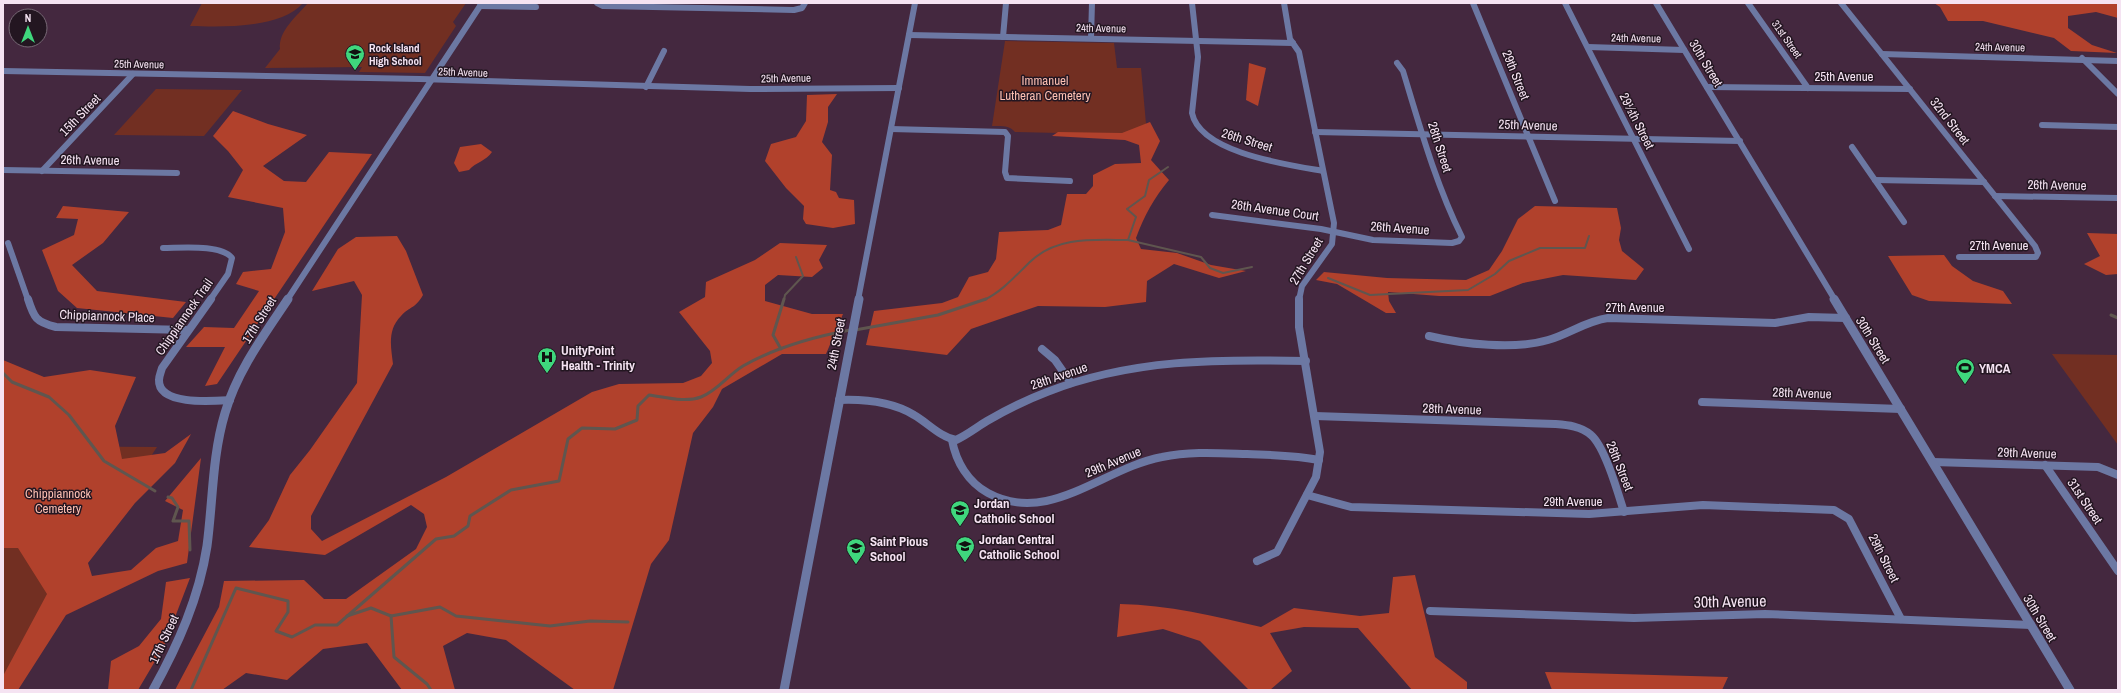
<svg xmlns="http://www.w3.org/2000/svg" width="2121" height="693" font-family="'Archivo Narrow',sans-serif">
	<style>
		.green { fill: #722f22 }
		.forest { fill: #b1412c }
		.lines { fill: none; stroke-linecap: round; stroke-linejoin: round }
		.stream-far1 { stroke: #5f564f; stroke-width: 2 }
		.stream { stroke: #5f564f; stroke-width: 3 }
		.minor-far1 { stroke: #6c78a3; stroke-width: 6 }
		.minor { stroke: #6c78a3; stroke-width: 8 }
		.tertiary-far1 { stroke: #6c78a3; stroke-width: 6 }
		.tertiary { stroke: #6c78a3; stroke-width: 9 }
		.labels { text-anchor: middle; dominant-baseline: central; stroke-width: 3; stroke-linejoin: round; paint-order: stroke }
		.far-street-label { font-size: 11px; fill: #f5e3f2; stroke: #231621 }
		.far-poi-label { font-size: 11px; font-weight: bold; fill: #f5e3f2; stroke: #231621; text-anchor: start }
		.street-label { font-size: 13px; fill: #f5e3f2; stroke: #231621 }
		.park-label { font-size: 13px; fill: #fcbfb2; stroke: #231621 }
		.poi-label { font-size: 13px; font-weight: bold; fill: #f5e3f2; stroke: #231621; text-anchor: start }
		.near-street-label { font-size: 16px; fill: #f5e3f2; stroke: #231621 }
	</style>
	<rect width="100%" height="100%" fill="#44283f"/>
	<g class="green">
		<path d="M202,3H303C281,29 221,27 190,26Z"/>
		<path d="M308,3H466L453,22L456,26L425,73L359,72L362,67L265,68L280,49C278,31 297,16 308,3Z"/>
		<path d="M1005,41L1114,43L1117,68H1141L1147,135L1015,132C1009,125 1002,126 992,126Z"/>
		<polygon points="156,89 242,90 204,136 114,135"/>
		<polygon points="2052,354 2118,355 2118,445"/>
		<polygon points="3,446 157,447 3,682"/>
	</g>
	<g class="forest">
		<polygon points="1934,3 2118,4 2118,18 2096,12 2068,16 2068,28 2092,45 2117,53 2071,51 2054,38 1983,21 1948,21 1940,7"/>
		<polygon points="1249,63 1266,68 1258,106 1246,100"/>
		<polygon points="837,94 828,107 828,122 822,142 832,155 830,190 836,192 839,198 854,200 855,224 833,228 806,224 803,219 804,206 786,188 765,161 771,144 796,137 806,121 807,95"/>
		<polygon points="233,111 268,124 307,135 263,166 284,181 306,182 329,152 372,154 217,384 205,386 225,347 186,347 204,327 234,328 259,291 236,284 243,272 271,269 285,232 283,208 228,197 243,170 228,151 213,136"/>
		<path d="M1150,122L1160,141L1151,160L1169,180C1154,198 1144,216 1136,238L1141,249L1177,253L1211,265L1246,271L1219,278L1174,264L1147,281L1146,302L1105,307L1038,306L971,329L947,355L866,345L874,311L942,303L958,297L969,277L988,272L996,259L999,232L1048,230L1061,225L1067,194H1086L1093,186V175L1115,164L1141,163L1139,145L1125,140L1052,136L1058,132L1122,133Z"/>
		<path d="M481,144L492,152C486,161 476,162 469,170L459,172L454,163L460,147Z"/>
		<polygon points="63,206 129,212 103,243 72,265 97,291 186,302 173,318 77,308 58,291 42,250 74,235 78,219 56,218"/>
		<polygon points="1535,206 1617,208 1621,228 1619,240 1622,251 1644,269 1636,280 1563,275 1523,283 1490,296 1439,296 1388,292 1389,301 1396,313 1386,313 1337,284 1316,280 1324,272 1387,278 1466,280 1489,270 1502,251 1518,219"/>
		<polygon points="2087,233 2118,234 2118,274 2106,275 2084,264 2100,256"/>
		<path d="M397,236L406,251L423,295C415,309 410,306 401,316C387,330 391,347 393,364L311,516V529L322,541L446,477L592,392L619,384L683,383L701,376L712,363L710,351L679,312L705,297L706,282L755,260L780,243L827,245L819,260L823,268L812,277L778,275L765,285V301L812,314H843L826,354H782L722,389L713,407L693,433L669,540L651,564L613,690H575L506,640L467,633L443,646L455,690H402L367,643L323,649L287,680L246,673L222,690H175L219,607L224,581L304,580L324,599H346L416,549L427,527L424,514L411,505L325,555L249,547L269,520L290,475L310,450L357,383L362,295L354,281L312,291L338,249L356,237Z"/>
		<polygon points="1944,255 1952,266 1973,281 2003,291 2012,304 1929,301 1912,295 1888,256"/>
		<polygon points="3,360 44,377 90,370 136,377 115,426 122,459 165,453 191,434 175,463 135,503 88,563 92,576 131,570 156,548 178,541 183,510 165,501 201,458 187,563 158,571 66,615 18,690 3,690 3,676 47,594 18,548 3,548"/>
		<path d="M1415,575L1435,657L1467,682V690H1412L1358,628L1304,627L1270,633L1292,671L1270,690H1249L1200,641L1163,629L1117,637L1120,604C1168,605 1215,616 1261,627L1294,608L1360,616L1389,613L1393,577Z"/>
		<polygon points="190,578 164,646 138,690 108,690 111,661 139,646 161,619 166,582"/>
		<polygon points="1545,672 1728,677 1722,690 1552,690"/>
	</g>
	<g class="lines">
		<g class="stream-far1">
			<polyline points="1128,240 1201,257 1210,268 1223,273 1252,267"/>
			<polyline points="1328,278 1370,295 1468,290 1495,274 1509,261 1540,248 1585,248 1589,236"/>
			<polyline points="784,300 785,295 803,276 796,257"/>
			<path d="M984,300C1003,291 1016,275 1031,261C1058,236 1094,240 1128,240L1136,217L1127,209L1145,196L1149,180L1168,167"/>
		</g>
		<g class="stream">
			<polyline points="2111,315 2118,318"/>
			<polyline points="855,330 938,315 986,299"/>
			<polyline points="781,349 773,335 784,299"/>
			<polyline points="3,373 12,382 49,397 69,415 104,461 155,491"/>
			<polyline points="168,497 172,498 178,507 173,521 189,521 190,550"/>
			<polyline points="347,616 371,608 391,616 394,657 427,684 431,690"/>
			<polyline points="391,616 440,607 456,616 550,626 590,621 628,622"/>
			<path d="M191,690L236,588L288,601V612L276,631L292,637L315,625H337L436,539L454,536L468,526L470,516L511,490L559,481L568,439L582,428L615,429L637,420L638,406L649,395C665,397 685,403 701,397C717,391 728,375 743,366C776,347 813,337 850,330"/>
		</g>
		<g class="minor-far1">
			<polyline points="597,3 603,6 794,10 802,8 805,3"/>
			<path d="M1192,3L1198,57L1192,113C1200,153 1289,165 1323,171"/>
			<polyline points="1284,3 1290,39 1299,52 1334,223 1332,244 1302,286 1299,300"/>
			<polyline points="1473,3 1555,201"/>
			<polyline points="1565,3 1689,249"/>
			<polyline points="1748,3 1808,88"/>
			<polyline points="1841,3 2035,246 2038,253 2036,257 1959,257"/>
			<polyline points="480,6 536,7"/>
			<polyline points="909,35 1293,43"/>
			<polyline points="1003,37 1006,3"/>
			<polyline points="1091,38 1092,3"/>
			<polyline points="1588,47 1684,50"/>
			<polyline points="1882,54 2118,61"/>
			<polyline points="2082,58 2118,94"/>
			<polyline points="646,87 664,51"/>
			<polyline points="1707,87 1910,89"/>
			<polyline points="2042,125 2118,127"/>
			<polyline points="891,129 1005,132 1008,136 1005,172 1007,178 1070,181"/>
			<polyline points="1315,132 1740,141"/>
			<polyline points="1852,147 1904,222"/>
			<polyline points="3,170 177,173"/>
			<polyline points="42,171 133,74"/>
			<polyline points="1875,180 1984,182"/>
			<polyline points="1995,196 2118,198"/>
			<path d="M1212,215L1321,229L1373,240L1452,243L1459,241L1462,237C1436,185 1420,127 1403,71L1397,63"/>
			<polyline points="8,243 28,300"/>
			<path d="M163,248C181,248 221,244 232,258L228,274L210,300"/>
		</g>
		<g class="minor">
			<path d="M28,299C34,318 36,322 56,327L188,330"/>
			<path d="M211,299L162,368C161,372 159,376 159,380C158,406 214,401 230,400"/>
			<path d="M1429,336C1463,344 1514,350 1548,340C1569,334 1586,321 1608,318L1775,323L1809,317L1846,318"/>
			<polyline points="1042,349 1055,360 1071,383"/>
			<path d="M839,400C864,399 891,401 914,415C928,423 940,437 956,440C967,435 977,427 987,421C1006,410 1026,400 1047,392C1131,359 1217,359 1306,361"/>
			<polyline points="1702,402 1901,409"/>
			<path d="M1315,416L1555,424C1567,425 1581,426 1591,435C1605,447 1618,493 1624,512"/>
			<path d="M952,440C956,462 968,482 988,493C1049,526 1103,468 1162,457C1190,451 1218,453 1247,454C1271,455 1295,455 1319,460"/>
			<polyline points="1933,462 2098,467 2118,475"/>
			<polyline points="2045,465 2118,571"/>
			<polyline points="1307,495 1351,507 1589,514 1703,505 1834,510 1849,519 1901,619"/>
			<polyline points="1257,561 1277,552 1316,477 1320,452 1299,327 1299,299"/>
			<polyline points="1430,611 1634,618 1765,614 2031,625"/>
		</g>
		<g class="tertiary-far1">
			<polyline points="1656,3 1835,300"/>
			<polyline points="3,71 420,79 750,89 899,88"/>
			<polyline points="287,300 482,3"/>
			<polyline points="858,300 915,3"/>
		</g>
		<g class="tertiary">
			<polyline points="1834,299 2070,690"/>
			<path d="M153,690C178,645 199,598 207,546C213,501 212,456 225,413C237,371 264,335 288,299"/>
			<polyline points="784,690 859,299"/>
		</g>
	</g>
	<defs>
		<symbol id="school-pin" viewBox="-11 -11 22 30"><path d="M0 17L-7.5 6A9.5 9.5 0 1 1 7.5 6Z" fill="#3fd77d" stroke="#231621"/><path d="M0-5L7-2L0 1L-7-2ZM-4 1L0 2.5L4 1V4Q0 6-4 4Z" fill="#111"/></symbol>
		<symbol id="hospital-pin" viewBox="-11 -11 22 30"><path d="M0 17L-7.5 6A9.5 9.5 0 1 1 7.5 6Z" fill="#3fd77d" stroke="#231621"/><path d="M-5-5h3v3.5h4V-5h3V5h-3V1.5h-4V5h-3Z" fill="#111"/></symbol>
		<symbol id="stadium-pin" viewBox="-11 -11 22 30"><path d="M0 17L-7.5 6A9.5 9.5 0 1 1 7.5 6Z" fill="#3fd77d" stroke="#231621"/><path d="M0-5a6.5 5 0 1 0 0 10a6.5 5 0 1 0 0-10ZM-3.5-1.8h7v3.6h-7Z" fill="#111"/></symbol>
	</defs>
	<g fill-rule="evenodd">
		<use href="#school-pin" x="344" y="43" width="22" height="30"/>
		<use href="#hospital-pin" x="536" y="346" width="22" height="30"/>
		<use href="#stadium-pin" x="1954" y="357" width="22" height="30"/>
		<use href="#school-pin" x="949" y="499" width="22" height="30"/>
		<use href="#school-pin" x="954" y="535" width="22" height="30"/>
		<use href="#school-pin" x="845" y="537" width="22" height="30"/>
	</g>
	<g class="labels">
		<g class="far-street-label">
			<text transform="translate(1101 28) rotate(1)">24th Avenue</text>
			<text transform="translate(1636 38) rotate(1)">24th Avenue</text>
			<text transform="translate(1787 39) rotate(55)">31st Street</text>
			<text transform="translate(2000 47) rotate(1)">24th Avenue</text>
			<text transform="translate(139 64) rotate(1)">25th Avenue</text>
			<text transform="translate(463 72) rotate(2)">25th Avenue</text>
			<text transform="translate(786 78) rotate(-1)">25th Avenue</text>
		</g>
		<g class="far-poi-label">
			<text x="369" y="48">Rock Island<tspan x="369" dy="13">High School</tspan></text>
		</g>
		<g class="street-label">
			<text transform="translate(1706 63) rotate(59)">30th Street</text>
			<text transform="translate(1516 75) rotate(68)">29th Street</text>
			<text x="1844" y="76">25th Avenue</text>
			<text transform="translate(80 115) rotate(-46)">15th Street</text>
			<text transform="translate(1637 121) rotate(63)">29½th Street</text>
			<text transform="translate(1950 121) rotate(52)">32nd Street</text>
			<text transform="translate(1528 125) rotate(2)">25th Avenue</text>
			<text transform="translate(1247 140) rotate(17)">26th Street</text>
			<text transform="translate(1440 147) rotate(72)">28th Street</text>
			<text transform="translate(90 160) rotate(1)">26th Avenue</text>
			<text transform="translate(2057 185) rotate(1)">26th Avenue</text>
			<text transform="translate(1275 210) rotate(8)">26th Avenue Court</text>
			<text transform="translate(1400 228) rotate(4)">26th Avenue</text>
			<text x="1999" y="245">27th Avenue</text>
			<text transform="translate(1306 261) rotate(-59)">27th Street</text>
			<text x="1635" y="307">27th Avenue</text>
			<text transform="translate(107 316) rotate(2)">Chippiannock Place</text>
			<text transform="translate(184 317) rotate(-55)">Chippiannock Trail</text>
			<text transform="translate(259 320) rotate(-58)">17th Street</text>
			<text transform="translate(1873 340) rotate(58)">30th Street</text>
			<text transform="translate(836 344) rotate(-79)">24th Street</text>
			<text transform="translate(1059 376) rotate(-19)">28th Avenue</text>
			<text transform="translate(1802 393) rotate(2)">28th Avenue</text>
			<text transform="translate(1452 409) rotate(2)">28th Avenue</text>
			<text transform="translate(2027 453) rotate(2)">29th Avenue</text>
			<text transform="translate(1113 462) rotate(-23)">29th Avenue</text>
			<text transform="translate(1620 466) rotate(68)">28th Street</text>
			<text x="1573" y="501">29th Avenue</text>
			<text transform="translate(2085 501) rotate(56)">31st Street</text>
			<text transform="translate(1884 558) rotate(63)">29th Street</text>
			<text transform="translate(2040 618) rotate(59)">30th Street</text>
			<text transform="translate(164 639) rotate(-65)">17th Street</text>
		</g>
		<g class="park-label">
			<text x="1045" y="80">Immanuel<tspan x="1045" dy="15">Lutheran Cemetery</tspan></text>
			<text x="58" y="493">Chippiannock<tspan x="58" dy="15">Cemetery</tspan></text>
		</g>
		<g class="poi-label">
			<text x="561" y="350">UnityPoint<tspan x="561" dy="15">Health - Trinity</tspan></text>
			<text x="1979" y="368">YMCA</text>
			<text x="974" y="503">Jordan<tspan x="974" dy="15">Catholic School</tspan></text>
			<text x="979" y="539">Jordan Central<tspan x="979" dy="15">Catholic School</tspan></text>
			<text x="870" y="541">Saint Pious<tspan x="870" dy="15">School</tspan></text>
		</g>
		<g class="near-street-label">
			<text transform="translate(1730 601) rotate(-1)">30th Avenue</text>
		</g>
	</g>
	<rect width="2121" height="693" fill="none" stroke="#f5e3f2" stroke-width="8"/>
	<g transform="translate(28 28)"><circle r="19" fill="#231621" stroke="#776875"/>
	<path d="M0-3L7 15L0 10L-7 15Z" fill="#3fd77d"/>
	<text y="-6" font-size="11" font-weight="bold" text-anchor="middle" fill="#f5e3f2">N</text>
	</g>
</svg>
